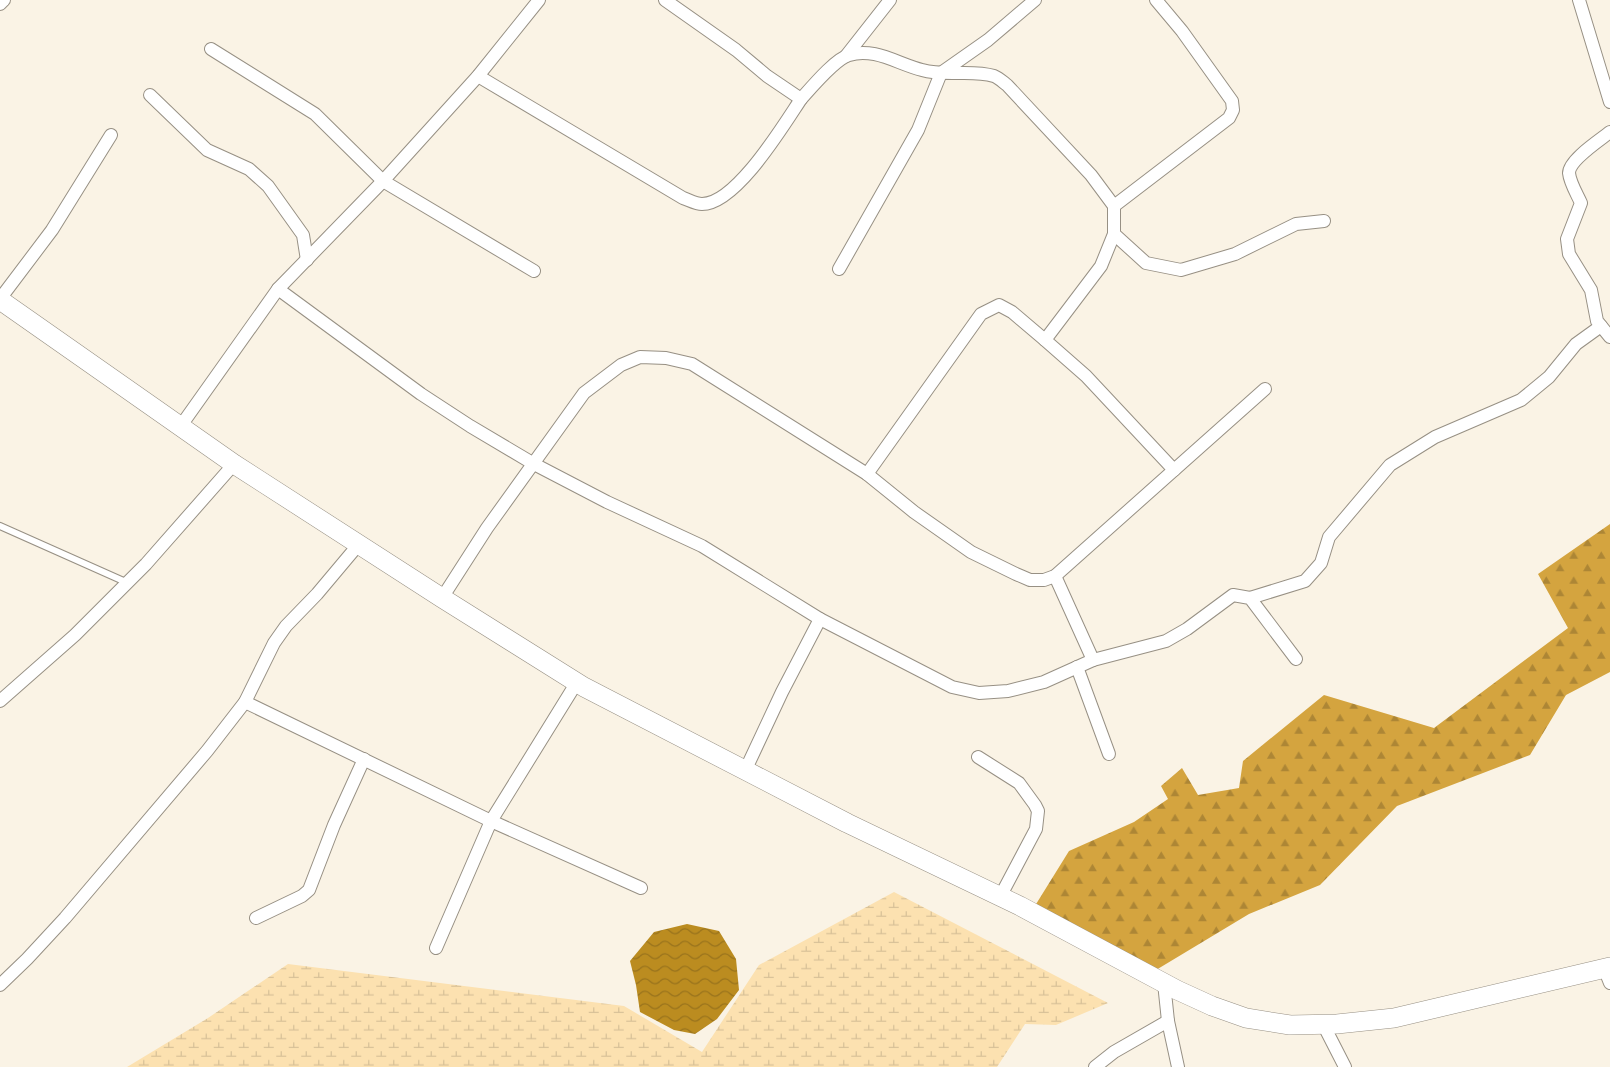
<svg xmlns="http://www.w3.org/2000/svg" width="1610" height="1067" font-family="Mulish,sans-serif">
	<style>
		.forest { fill: url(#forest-firs) }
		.wetland { fill: url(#wetland-marsh) }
		.water { fill: url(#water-waves) }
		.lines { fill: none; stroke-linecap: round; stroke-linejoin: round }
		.lane-casing { stroke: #979084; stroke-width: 8 }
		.street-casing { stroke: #979084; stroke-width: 14 }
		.secondary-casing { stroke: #979084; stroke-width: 20 }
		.lane { stroke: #fff; stroke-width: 6 }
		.street { stroke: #fff; stroke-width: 12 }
		.secondary { stroke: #fff; stroke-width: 19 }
	</style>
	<defs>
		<pattern id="forest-firs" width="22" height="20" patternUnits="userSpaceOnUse" patternTransform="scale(1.25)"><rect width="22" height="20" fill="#d4a43f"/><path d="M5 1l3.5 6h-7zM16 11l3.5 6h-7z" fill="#ad8635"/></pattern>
		<pattern id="wetland-marsh" width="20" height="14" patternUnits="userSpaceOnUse" patternTransform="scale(1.25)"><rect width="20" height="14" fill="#fce1b0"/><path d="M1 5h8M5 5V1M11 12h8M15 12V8" fill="none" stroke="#d8c198"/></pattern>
		<pattern id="water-waves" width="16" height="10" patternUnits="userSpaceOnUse" patternTransform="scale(1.25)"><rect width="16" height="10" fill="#bb8c20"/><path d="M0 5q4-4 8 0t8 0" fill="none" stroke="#99731c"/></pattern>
	</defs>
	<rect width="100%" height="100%" fill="#faf3e5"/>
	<polygon class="forest" points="1610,524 1610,672 1566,695 1530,755 1397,806 1320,885 1249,914 1156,970 1033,909 1069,851 1134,822 1168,799 1161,786 1182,768 1198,795 1239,788 1243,761 1324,695 1434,728 1568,628 1538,574"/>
	<polygon class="wetland" points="894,892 1108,1003 1056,1025 1025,1024 997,1067 127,1067 208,1018 288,964 624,1006 702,1052 759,965"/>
	<polygon class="water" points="687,924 719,931 736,959 739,990 717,1019 695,1034 674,1030 640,1012 636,985 630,961 654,932"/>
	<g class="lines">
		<defs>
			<polyline id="lane" points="0,526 128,583"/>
			<g id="street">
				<path d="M665,0L736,50L767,76L801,99C811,88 835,59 849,55C874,47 898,64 922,70C946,77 971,69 994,76C999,78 1003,82 1007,85L1091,175L1114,206V234L1101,266L1045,340L1086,376L1174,470"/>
				<polyline points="1579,0 1610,102"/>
				<polyline points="0,4 4,0"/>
				<polyline points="211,49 315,114 383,181 534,271"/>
				<polyline points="846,56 890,0"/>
				<path d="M478,76L683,198C689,200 696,204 702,204C736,204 783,126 801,99"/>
				<polyline points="150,95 207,150 249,169 268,186 303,235 307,260"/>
				<path d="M1610,132C1600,140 1569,160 1569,173C1570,183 1577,194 1581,203L1567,239L1569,254L1591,290L1597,321L1610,337"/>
				<polyline points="1114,206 1229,118 1233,110 1232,101 1182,31 1156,0"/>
				<polyline points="1114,234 1146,263 1181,270 1235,254 1296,224 1324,221"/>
				<polyline points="839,269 918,130 941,73 988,40 1035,0"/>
				<polyline points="278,289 421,394 470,426 534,464 607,502 702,546 820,619 952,687 979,693 1008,691 1044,682 1093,660 1166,641 1187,629 1233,595 1250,598 1296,659"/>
				<polyline points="0,299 52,230 111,135"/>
				<polyline points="180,427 278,289 383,181 478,76 539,0"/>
				<polyline points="867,474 981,314 999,305 1012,312 1045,340"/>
				<polyline points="1055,576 1093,660"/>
				<polyline points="442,598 487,528 584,393 621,365 640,357 666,358 692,364 867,474 914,512 971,552 1016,574 1030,580 1044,580 1055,576 1265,389"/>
				<polyline points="1250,598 1305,581 1321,563 1329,537 1390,465 1435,437 1521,400 1549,377 1576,344 1601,326"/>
				<polyline points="1077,667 1109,754"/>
				<polyline points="0,701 75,635 146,564 234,464"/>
				<polyline points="245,702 491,821 641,888"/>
				<polyline points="978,757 1019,783 1035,805 1038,811 1036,829 1000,897"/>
				<polyline points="745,771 782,692 820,619"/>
				<polyline points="256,918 302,896 309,890 334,825 364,759"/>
				<polyline points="436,948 491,821 577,682"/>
				<polyline points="1604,968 1610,983"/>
				<polyline points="1164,983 1168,1021 1178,1067"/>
				<polyline points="0,985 27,959 65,918 207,751 245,702 274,643 286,626 317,594 359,544"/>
				<polyline points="1323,1024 1345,1067"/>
				<polyline points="1095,1067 1114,1052 1168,1021"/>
			</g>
			<polyline id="secondary" points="0,300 234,464 442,598 584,687 847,823 1020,906 1177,990 1212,1006 1246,1018 1290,1025 1337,1024 1394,1018 1610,967"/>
		</defs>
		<use href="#lane" class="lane-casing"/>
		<use href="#street" class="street-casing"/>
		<use href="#secondary" class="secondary-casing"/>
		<use href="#lane" class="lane"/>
		<use href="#street" class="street"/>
		<use href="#secondary" class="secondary"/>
	</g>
</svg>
